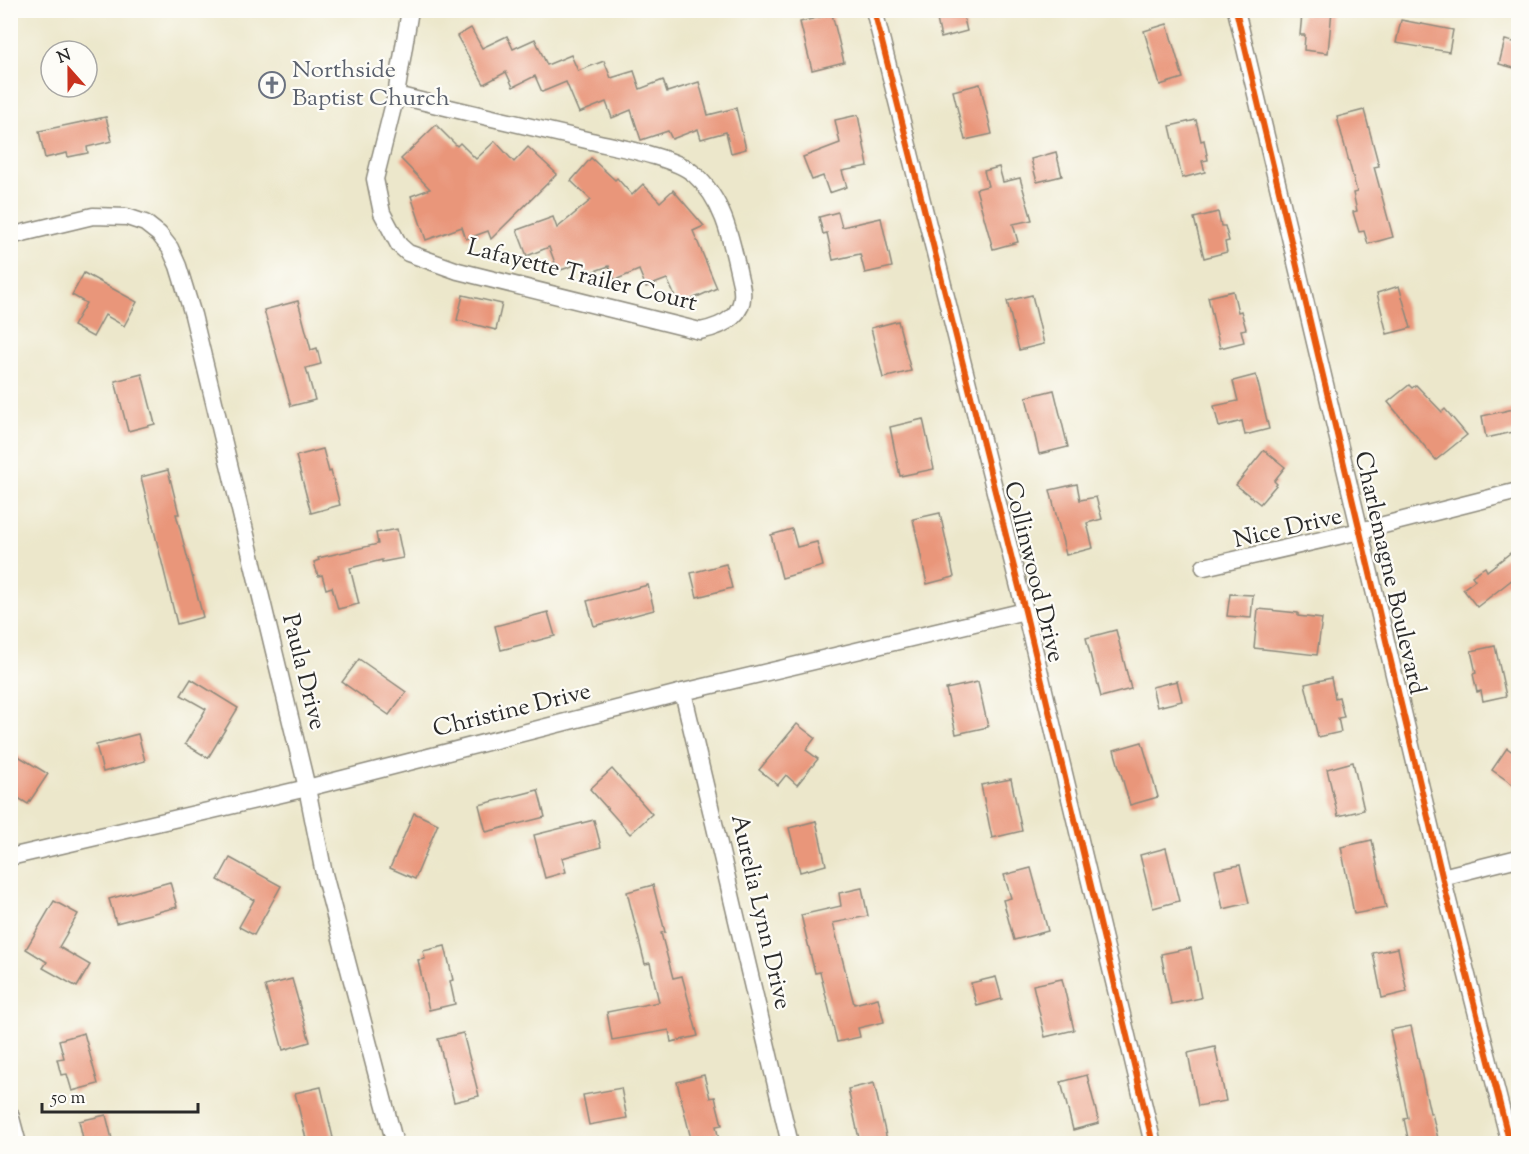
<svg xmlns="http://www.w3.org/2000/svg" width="1529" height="1154" font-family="'Sorts Mill Goudy',serif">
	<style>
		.building { fill: #e9967a }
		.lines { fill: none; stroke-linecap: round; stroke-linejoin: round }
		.street-casing { stroke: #8c897b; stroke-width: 19 }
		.street { stroke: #fff; stroke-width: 16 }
		.cycleway-casing { stroke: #fdfcf7; stroke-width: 10 }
		.cycleway { stroke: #e8590c; stroke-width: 6 }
		.labels { text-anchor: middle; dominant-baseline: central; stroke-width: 4.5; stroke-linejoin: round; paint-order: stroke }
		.worship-label { font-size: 24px; fill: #5b616d; stroke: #fdfcf7; text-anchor: start }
		.street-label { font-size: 24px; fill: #2b2b2b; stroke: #fdfcf7 }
	</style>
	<rect width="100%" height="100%" fill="#fdfcf7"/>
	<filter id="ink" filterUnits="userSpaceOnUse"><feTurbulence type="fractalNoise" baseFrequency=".0167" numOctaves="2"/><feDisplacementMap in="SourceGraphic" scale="12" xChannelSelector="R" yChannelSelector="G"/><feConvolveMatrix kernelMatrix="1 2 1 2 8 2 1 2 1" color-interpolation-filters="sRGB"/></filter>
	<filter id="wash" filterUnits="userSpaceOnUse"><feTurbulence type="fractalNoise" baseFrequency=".008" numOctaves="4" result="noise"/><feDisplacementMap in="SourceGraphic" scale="24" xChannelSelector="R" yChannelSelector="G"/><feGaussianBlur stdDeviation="1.35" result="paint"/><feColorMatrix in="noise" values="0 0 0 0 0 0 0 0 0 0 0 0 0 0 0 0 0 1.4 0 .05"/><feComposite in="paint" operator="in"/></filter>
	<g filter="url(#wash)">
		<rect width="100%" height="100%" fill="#ece7cb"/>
		<g id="blocks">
			<g class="building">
				<polygon points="935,10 962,10 967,31 941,38"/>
				<polygon points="1307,10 1332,10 1328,53 1304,50 1305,35 1300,35 1302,14 1307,15"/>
				<polygon points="832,14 844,62 812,70 800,22"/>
				<polygon points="1401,20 1453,30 1449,52 1396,43"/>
				<polygon points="1167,24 1183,78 1160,85 1144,31"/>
				<polygon points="471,28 482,48 507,36 513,49 535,39 547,65 571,55 578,71 604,61 611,78 634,71 640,89 663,80 667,92 699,82 708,115 736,108 746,149 731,153 726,132 701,139 698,129 672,139 668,131 641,140 631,110 612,118 606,102 579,113 566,82 542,92 535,76 513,87 506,72 484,84 457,36"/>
				<polygon points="1505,40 1518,43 1518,69 1499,64"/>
				<polygon points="980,84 992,134 965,140 953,91"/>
				<polygon points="1364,110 1379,166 1374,167 1393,237 1368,244 1364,231 1359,232 1353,212 1357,211 1353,193 1357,192 1337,117"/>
				<polygon points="858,115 868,166 842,171 847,187 829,193 823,176 812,180 803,157 840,143 835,120"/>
				<polygon points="106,117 112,141 87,147 88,153 68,157 67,153 45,158 39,131"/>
				<polygon points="1196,120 1201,141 1204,140 1208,160 1202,161 1205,172 1182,178 1170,126"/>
				<polygon points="436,125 457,146 460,143 476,159 495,141 514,162 528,147 557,174 491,239 488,231 466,239 462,227 426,240 411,196 430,189 401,159"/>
				<polygon points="1056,152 1062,176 1037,182 1031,159"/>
				<polygon points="591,158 615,180 617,178 632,195 643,184 660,202 673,190 704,226 693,231 717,288 679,305 667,279 646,287 639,270 615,280 609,266 589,273 584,262 558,271 549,247 527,256 517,230 553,217 557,228 591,200 571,181"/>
				<polygon points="999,167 1003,182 1020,178 1032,220 1013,224 1018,242 993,249 976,189 988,186 984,171"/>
				<polygon points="838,212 842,227 881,218 892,267 865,273 860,254 833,260 827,233 823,234 819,217"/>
				<polygon points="1218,212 1221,226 1225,226 1229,241 1225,242 1227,252 1204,258 1194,218"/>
				<polygon points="84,273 137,302 124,326 105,315 93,337 73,326 86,303 72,295"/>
				<polygon points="1399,286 1411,328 1387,334 1377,293"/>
				<polygon points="1233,291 1238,312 1241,311 1246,329 1241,330 1244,342 1220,348 1208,297"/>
				<polygon points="463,295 502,304 496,330 457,320"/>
				<polygon points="1032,295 1044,344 1019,350 1007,301"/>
				<polygon points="298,301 311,350 317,348 321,364 306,368 315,400 291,406 264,310"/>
				<polygon points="898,321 911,371 883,378 871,328"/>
				<polygon points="142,374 155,424 128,431 115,381"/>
				<polygon points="1256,375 1269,429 1245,435 1242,421 1219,427 1214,406 1238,401 1233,381"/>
				<polygon points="1409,385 1412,388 1416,385 1442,412 1445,409 1467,435 1436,460 1388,402"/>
				<polygon points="1054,390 1068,447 1039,454 1026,397"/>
				<polygon points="1518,408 1518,431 1486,438 1482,416"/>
				<polygon points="923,419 934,469 900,476 890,427"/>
				<polygon points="323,449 329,472 331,471 340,505 311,513 296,456"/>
				<polygon points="1264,450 1285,467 1274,481 1277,484 1260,504 1236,485"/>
				<polygon points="168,470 179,514 176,514 203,617 177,624 141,477"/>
				<polygon points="1077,484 1080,500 1096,497 1102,519 1087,523 1093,548 1066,555 1050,490"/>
				<polygon points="940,513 954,577 927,584 913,519"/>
				<polygon points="397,529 403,558 382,562 382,560 350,568 359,604 338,609 332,587 326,589 322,575 318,576 314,562 319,560 318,558 378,544 376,533"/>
				<polygon points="792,529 797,547 817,542 823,566 782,578 771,535"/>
				<polygon points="1518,547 1518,575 1477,607 1463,589 1475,580 1472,576 1485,567 1487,571"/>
				<polygon points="726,564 732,588 697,597 691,573"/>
				<polygon points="648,585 654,610 594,626 587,601"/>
				<polygon points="1230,594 1253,595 1251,618 1227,616"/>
				<polygon points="1258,609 1298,613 1298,616 1322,619 1317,655 1254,648"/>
				<polygon points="548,612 555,636 501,650 495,626"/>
				<polygon points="1116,630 1131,689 1101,697 1086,638"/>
				<polygon points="1495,646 1506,696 1483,701 1481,691 1477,692 1473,674 1476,673 1471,651"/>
				<polygon points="359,659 406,692 389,715 342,682"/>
				<polygon points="1331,678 1335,698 1339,697 1344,717 1338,718 1341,732 1318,737 1305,684"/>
				<polygon points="191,679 238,708 208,758 185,744 206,709 181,695"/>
				<polygon points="1177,681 1182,701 1157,707 1152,687"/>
				<polygon points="978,682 988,727 956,734 946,689"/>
				<polygon points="797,724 815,738 806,750 818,759 797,785 786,775 778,785 759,770"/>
				<polygon points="138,734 145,761 103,772 96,745"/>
				<polygon points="1142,742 1158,797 1130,805 1114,750"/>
				<polygon points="1507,748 1518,756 1518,788 1492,770"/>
				<polygon points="10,751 48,774 28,804 10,793"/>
				<polygon points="1353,762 1364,810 1338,816 1327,769"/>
				<polygon points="612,769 652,814 630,834 590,789"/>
				<polygon points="1011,779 1022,831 992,838 981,785"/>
				<polygon points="538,790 545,817 486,832 479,805"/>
				<polygon points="414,813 438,824 415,879 390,868"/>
				<polygon points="594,820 601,847 562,858 566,872 545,878 534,835"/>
				<polygon points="816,821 826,865 800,872 789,828"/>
				<polygon points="1372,840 1386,908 1354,914 1341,847"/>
				<polygon points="1166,848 1179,901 1153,908 1140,855"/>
				<polygon points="230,858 281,886 254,935 239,927 254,900 218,880"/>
				<polygon points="1240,865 1249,903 1223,909 1215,870"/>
				<polygon points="1031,868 1048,931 1014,940 1003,900 1011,898 1004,875"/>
				<polygon points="170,882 177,907 116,923 109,899"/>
				<polygon points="653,885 665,932 661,933 673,978 682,976 698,1036 671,1042 669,1030 612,1040 607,1012 659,1002 650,963 645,964 627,892"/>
				<polygon points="862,888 868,916 833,923 854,1004 878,998 884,1022 858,1028 860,1037 837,1042 820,972 815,973 801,915 841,906 839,893"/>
				<polygon points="54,901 78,914 59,947 90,965 77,987 43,968 47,962 26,949"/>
				<polygon points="445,946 453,980 450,981 455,1004 429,1010 418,960 425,959 423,951"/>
				<polygon points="1191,948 1201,998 1171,1004 1161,954"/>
				<polygon points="1398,948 1407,992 1382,998 1373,953"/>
				<polygon points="996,977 1002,999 977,1006 971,983"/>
				<polygon points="292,979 310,1042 283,1050 265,986"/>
				<polygon points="1062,979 1074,1030 1045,1037 1033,985"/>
				<polygon points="1411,1026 1430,1113 1432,1113 1439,1143 1409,1143 1404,1119 1408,1118 1390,1030"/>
				<polygon points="84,1033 98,1084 72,1091 67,1074 61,1075 57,1059 64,1058 59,1040"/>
				<polygon points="463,1033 479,1096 454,1102 438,1039"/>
				<polygon points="1215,1047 1226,1101 1198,1106 1188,1053"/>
				<polygon points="704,1075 710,1098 715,1097 722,1125 716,1126 719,1140 706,1143 692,1143 677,1082"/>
				<polygon points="1087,1075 1099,1123 1073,1130 1061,1082"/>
				<polygon points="874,1083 887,1140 860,1143 848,1089"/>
				<polygon points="321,1087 333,1138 307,1143 295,1093"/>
				<polygon points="621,1088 627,1118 589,1125 583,1095"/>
				<polygon points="106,1115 113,1143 84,1143 79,1121"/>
			</g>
		</g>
	</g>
	<g filter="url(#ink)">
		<use href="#blocks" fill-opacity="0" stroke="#8c897b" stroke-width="1.5"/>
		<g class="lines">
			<defs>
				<g id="street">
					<polyline points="874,10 1025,611 1153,1144"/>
					<polyline points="1236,10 1446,893 1510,1144"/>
					<path d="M396,95C461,111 526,126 591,141C616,147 675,157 694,174C726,202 732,245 741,284C748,314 725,326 700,331L458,271L408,253L399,245L382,213L375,179L396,95L410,10"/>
					<polyline points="10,236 93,216 127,217 145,223 159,234 170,248 178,266 193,315 221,431 307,788 324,874 395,1144"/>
					<polyline points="1204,567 1360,531 1518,491"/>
					<polyline points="683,692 790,1144"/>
					<polyline points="10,857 307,788 683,692 1025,611"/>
					<polyline points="1442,877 1518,858"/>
					<polyline points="10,1114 18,1144"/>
				</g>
			</defs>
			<use href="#street" class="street-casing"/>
			<use href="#street" class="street"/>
			<defs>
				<g id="cycleway">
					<polyline points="874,10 1025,611 1153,1144"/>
					<polyline points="1236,10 1446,893 1510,1144"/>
				</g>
			</defs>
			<use href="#cycleway" class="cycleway-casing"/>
			<use href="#cycleway" class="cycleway"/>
		</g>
	</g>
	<defs>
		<symbol id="church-ring" viewBox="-11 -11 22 22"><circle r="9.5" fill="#fdfcf7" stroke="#6b7280" stroke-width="1.5"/><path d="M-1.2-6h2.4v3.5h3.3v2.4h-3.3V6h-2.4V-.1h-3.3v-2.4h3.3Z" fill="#6b7280"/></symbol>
	</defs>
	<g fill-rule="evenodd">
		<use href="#church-ring" x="257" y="70" width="30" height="30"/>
	</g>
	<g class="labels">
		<g class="worship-label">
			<text x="292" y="71">Northside<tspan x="292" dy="28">Baptist Church</tspan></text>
		</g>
		<g class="street-label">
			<text transform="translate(582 276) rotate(14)">Lafayette Trailer Court</text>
			<text transform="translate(1288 529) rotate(-13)">Nice Drive</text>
			<text transform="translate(1033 572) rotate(76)">Collinwood Drive</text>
			<text transform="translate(1389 573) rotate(77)">Charlemagne Boulevard</text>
			<text transform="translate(303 672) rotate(76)">Paula Drive</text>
			<text transform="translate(512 711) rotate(-14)">Christine Drive</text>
			<text transform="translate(760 912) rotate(77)">Aurelia Lynn Drive</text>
		</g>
	</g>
	<rect width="1529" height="1154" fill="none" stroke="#fdfcf7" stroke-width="36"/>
	<g transform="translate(69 69) rotate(339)"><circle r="28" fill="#fdfcf7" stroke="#a9a8a5" stroke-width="1.5"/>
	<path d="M0-4.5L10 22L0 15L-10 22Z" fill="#c8321e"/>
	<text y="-9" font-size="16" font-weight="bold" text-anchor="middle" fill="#2b2b2b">N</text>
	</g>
	<path d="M42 1103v9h156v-9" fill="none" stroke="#2b2b2b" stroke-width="3"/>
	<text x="51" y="1103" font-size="18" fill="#2b2b2b" stroke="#fdfcf7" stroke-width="4.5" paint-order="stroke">50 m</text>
</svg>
